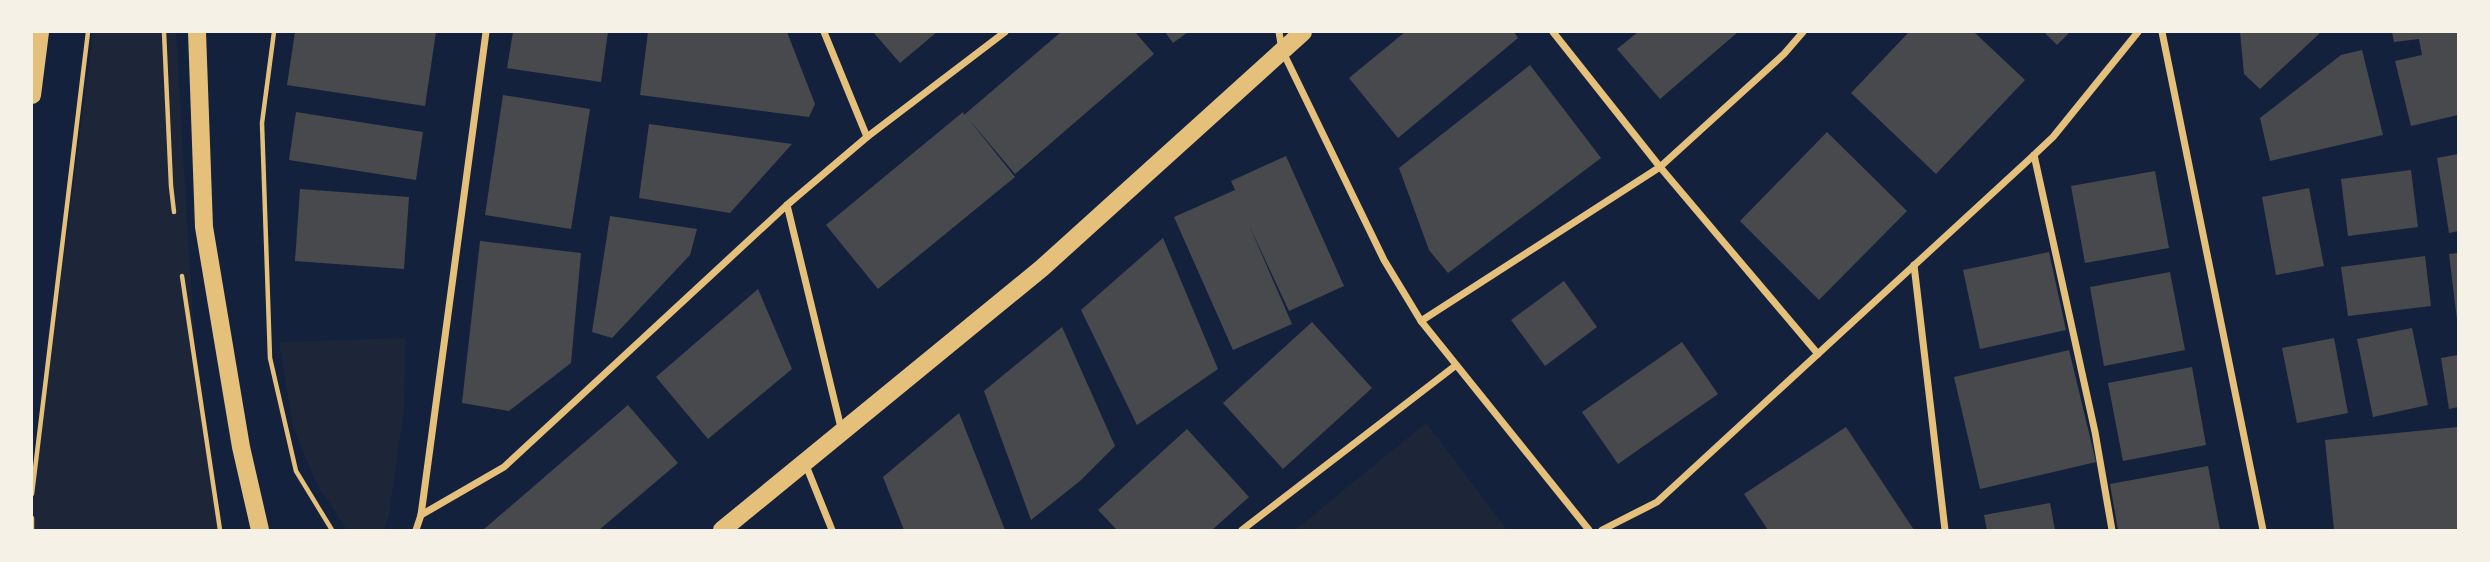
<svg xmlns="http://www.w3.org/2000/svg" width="2490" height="562" font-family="Mulish,sans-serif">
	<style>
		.green { fill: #1d2539 }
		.building { fill: #48494c }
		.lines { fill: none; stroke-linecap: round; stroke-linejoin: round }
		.path { stroke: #e5c07b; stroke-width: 4.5 }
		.minor { stroke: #e5c07b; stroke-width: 7 }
		.primary { stroke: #e5c07b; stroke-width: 18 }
	</style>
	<rect width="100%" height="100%" fill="#14213d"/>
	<g class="green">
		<polygon points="93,32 176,32 194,338 220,530 33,530 32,505"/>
		<polygon points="405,338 404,409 389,515 384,530 347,530 315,481 293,426 279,342"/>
		<polygon points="1426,423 1507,530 1295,530"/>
	</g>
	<g class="building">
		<polygon points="295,32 436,32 425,106 287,85"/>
		<polygon points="513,32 608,32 601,82 507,68"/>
		<polygon points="648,32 787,32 815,104 809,117 640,95"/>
		<polygon points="873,32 937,32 900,63"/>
		<polygon points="1061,32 1135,32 1154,54 1015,174 967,117 1015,177 878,289 826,225 963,112 964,115"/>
		<polygon points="1165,32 1188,32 1173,43"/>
		<polygon points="1405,32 1514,32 1518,38 1398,138 1349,78"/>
		<polygon points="1638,32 1738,32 1660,99 1617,49"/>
		<polygon points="1909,32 1974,32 2025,80 1936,174 1851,93"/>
		<polygon points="2044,32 2070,32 2057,45"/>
		<polygon points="2240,32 2321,32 2260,89 2244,74"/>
		<polygon points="2392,32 2458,32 2458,115 2411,126 2395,61 2422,55 2419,39 2394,42"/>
		<polygon points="2362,50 2383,135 2270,161 2260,118 2341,55"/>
		<polygon points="1530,65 1601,158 1448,273 1429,250 1399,168"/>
		<polygon points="503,95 590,109 571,229 485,215"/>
		<polygon points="296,112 423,132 416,180 289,160"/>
		<polygon points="649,124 792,144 730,213 639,198"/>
		<polygon points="1827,132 1907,211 1819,300 1740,221"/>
		<polygon points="2458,154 2458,231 2449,233 2437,158"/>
		<polygon points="1286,156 1344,286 1289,311 1249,225 1292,324 1233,350 1174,217 1235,190 1231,181"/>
		<polygon points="2411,170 2418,227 2348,236 2341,179"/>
		<polygon points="2155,171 2169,248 2085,263 2071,186"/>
		<polygon points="2309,188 2324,266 2276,275 2262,197"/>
		<polygon points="300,189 409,197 404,269 295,261"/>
		<polygon points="610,216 697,229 690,255 612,338 592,332"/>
		<polygon points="1163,238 1218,369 1137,425 1081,310"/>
		<polygon points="480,241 581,253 571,363 509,411 462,403"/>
		<polygon points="2049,252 2066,330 1980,349 1963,270"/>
		<polygon points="2458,253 2458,320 2457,320 2449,254"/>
		<polygon points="2425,256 2431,306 2348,316 2341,267"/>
		<polygon points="2170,272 2185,350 2104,366 2090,287"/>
		<polygon points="1564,281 1597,327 1545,366 1511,320"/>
		<polygon points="758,289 792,369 708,439 656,377"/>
		<polygon points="1312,322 1372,388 1283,469 1223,403"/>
		<polygon points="1062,327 1115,446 1080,481 1031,520 984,391"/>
		<polygon points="2412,328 2428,405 2373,417 2357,339"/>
		<polygon points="2334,338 2348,413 2297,423 2282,348"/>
		<polygon points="1682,342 1718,394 1618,464 1582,412"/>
		<polygon points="2069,350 2096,462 1980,489 1954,377"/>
		<polygon points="2458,355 2458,407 2449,409 2441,358"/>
		<polygon points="2192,367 2206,445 2123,461 2108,383"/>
		<polygon points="628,405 678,463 599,530 483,530"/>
		<polygon points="959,413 1005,530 904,530 883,477"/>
		<polygon points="1846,427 1914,530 1768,530 1744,494"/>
		<polygon points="2458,427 2458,530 2334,530 2325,440"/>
		<polygon points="1187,429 1249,497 1212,530 1117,530 1098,510"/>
		<polygon points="2208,466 2220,530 2118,530 2110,484"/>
		<polygon points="2050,503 2055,530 1987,530 1984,515"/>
	</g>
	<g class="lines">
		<g class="path">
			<polyline points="164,32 171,186 174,212"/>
			<polyline points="274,32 262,123 270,358 296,471 332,530"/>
			<polyline points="182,276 220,530"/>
			<polyline points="32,494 88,32"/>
			<polyline points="32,518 32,530"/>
		</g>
		<g class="minor">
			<polyline points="824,32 867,137"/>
			<polyline points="1279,32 1282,50 1384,260 1421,321 1589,530"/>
			<polyline points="1553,32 1660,167 1818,354"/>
			<polyline points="2162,32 2263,530"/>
			<polyline points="2034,155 2095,432 2112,530"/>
			<polyline points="787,205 842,432"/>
			<polyline points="1914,265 1945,530"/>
			<polyline points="1421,321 1660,167 1784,54 1803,32"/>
			<polyline points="805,463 832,530"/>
			<polyline points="421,515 504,467 787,205 867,137 1005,32"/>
			<polyline points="416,530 421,515 486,32"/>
			<polyline points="1242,530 1455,366"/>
			<polyline points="1602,530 1657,502 2034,155 2053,137 2138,32"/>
		</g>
		<g class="primary">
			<polyline points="197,32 204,227 241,447 260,530"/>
			<polyline points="32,95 40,32"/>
			<polyline points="722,530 1042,268 1303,32"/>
		</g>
	</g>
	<rect width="2490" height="562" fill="none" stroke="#f6f1e7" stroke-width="66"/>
</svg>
